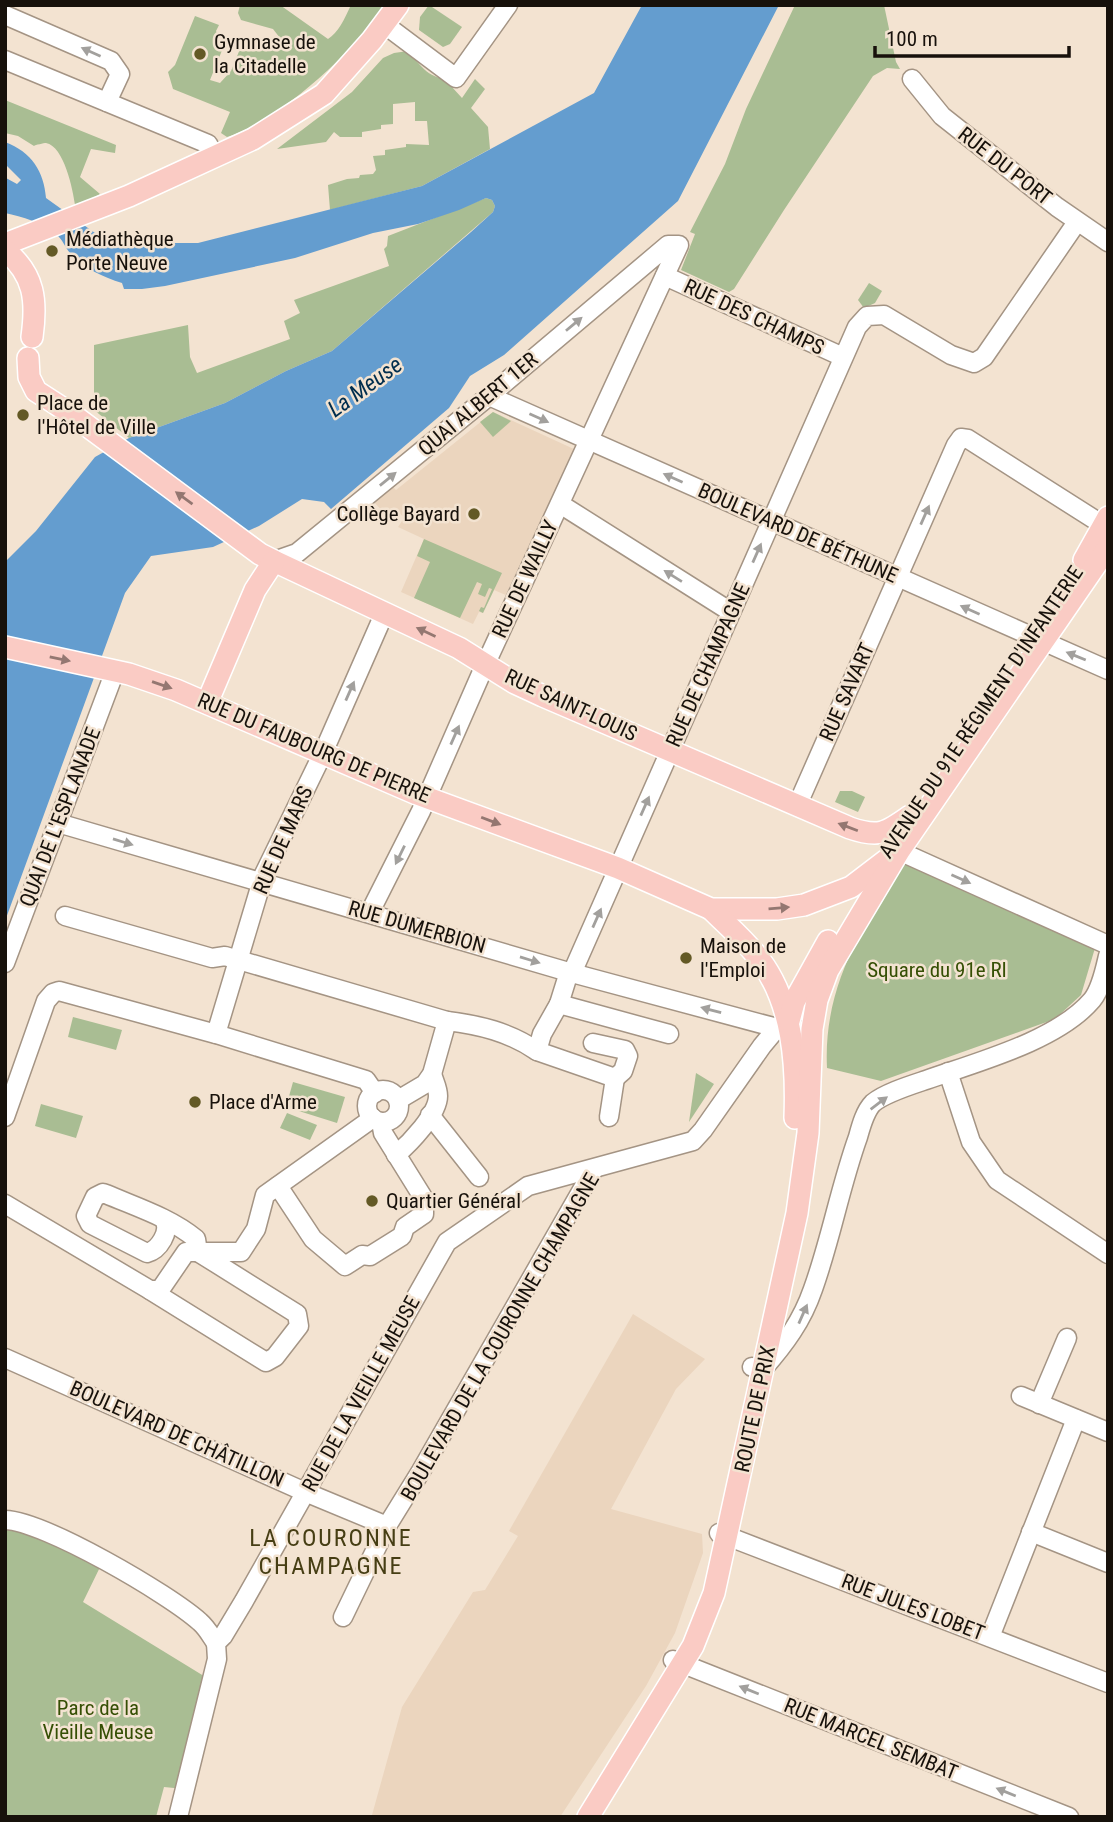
<svg xmlns="http://www.w3.org/2000/svg" width="1113" height="1822" font-family="'Roboto Condensed',sans-serif">
	<style>
		.built { fill: #ebd5be }
		.green { fill: #a9bd93 }
		.water { fill: #649dcf }
		.lines { fill: none; stroke-linecap: round; stroke-linejoin: round }
		.minor-casing { stroke: #a49484; stroke-width: 21 }
		.major-casing { stroke: #fff; stroke-width: 24 }
		.minor { stroke: #fff; stroke-width: 18 }
		.major { stroke: #facbc4; stroke-width: 21 }
		.oneway { fill: #a2a09d }
		.oneway2 { fill: #947771 }
		.poi-dot { fill: #635925; stroke: #f3e3d1; stroke-width: 2.5 }
		.labels { text-anchor: middle; dominant-baseline: central; stroke-width: 5; stroke-linejoin: round; paint-order: stroke }
		.poi-label { font-size: 21px; fill: #17110b; stroke: #f3e3d1; text-anchor: start }
		.street-label { font-size: 21px; fill: #17110b; stroke: #f3e3d1 }
		.park-label { font-size: 21px; fill: #354f04; stroke: #f3e3d1 }
		.water-label { font-size: 23px; font-style: italic; fill: #002e4e; stroke: #f3e3d1 }
		.quarter-label { font-size: 24px; letter-spacing: 2px; fill: #463e14; stroke: #f3e3d1 }
	</style>
	<rect width="100%" height="100%" fill="#f3e3d1"/>
	<g class="built">
		<polygon points="493,412 576,450 508,596 494,590 483,613 479,612 473,624 401,592 424,539 398,527 404,518 398,511 389,518 372,500 391,485 396,490"/>
		<polygon points="633,1314 705,1359 676,1389 611,1509 702,1534 703,1553 675,1633 646,1686 560,1817 372,1815 402,1707 473,1592 485,1590 518,1536 509,1531"/>
	</g>
	<g class="green">
		<path d="M240,5H280L328,39C338,33 345,18 350,7L349,5L383,7C355,52 277,122 227,137L221,133L230,112L173,89L168,72L175,65L195,16L219,25L216,31L220,41L225,43L210,80L220,83L231,71L240,49C250,48 269,50 278,46L280,38L273,29L241,20L238,13Z"/>
		<polygon points="429,5 462,27 450,44 443,47 419,30 420,17"/>
		<polygon points="795,5 884,5 896,62 900,69 887,68 873,76 784,210 734,289 729,292 681,270 695,234 690,232 725,164 746,109"/>
		<path d="M408,51C423,68 429,80 454,79L451,86L462,98L475,79L485,89L471,108L488,127L490,149L422,186L330,210L328,185L347,179L359,178L360,175L373,174L376,170L373,156L385,155V150L406,147V144L429,145L427,121H415V102L393,104V124L381,125V129L362,132V137H340L334,132L326,142L277,149L352,92L383,58L394,53Z"/>
		<path d="M5,100L116,145L115,153L91,149L80,177L100,194L84,204L75,205C73,190 64,146 46,143C44,143 35,145 34,146L18,136L5,133Z"/>
		<polygon points="486,198 492,200 495,206 493,212 332,351 286,371 225,403 129,438 94,410 94,345 188,325 190,357 197,373 290,339 284,321 300,313 294,300 389,266 384,249 387,246 388,236"/>
		<polygon points="869,283 882,291 875,303 864,308 858,300"/>
		<polygon points="493,412 511,421 493,437 480,422"/>
		<polygon points="424,539 502,573 483,613 479,611 481,607 484,608 492,589 489,588 485,597 478,594 482,584 477,582 460,618 414,598 430,562 417,556"/>
		<polygon points="840,791 852,791 865,797 858,812 835,802"/>
		<path d="M901,861L1095,948L1081,995L1055,1019L881,1081L827,1068C823,986 862,930 901,861Z"/>
		<polygon points="73,1017 122,1030 116,1050 68,1037"/>
		<polygon points="696,1073 714,1084 689,1122"/>
		<polygon points="293,1082 345,1097 337,1123 286,1107"/>
		<polygon points="41,1104 83,1116 76,1138 35,1126"/>
		<polygon points="287,1113 317,1125 310,1140 280,1128"/>
		<polygon points="5,1520 103,1561 83,1602 212,1681 184,1789 164,1787 156,1817 5,1817"/>
	</g>
	<path class="water" d="M642,5H779L678,201L504,355L470,376L449,408L331,509L324,502L302,499L259,526L213,547L151,556L125,593L5,921V562L36,531L95,457L129,438L225,403L286,371L332,351L471,232L493,212L495,206L492,200L486,198L459,210L418,224L373,233L295,258L165,286L142,289H124L122,283C103,277 83,268 70,253C65,247 62,239 57,235C43,222 22,217 5,213V180L6,178L17,184L21,180L5,164V142C32,152 44,172 46,198L109,243H198L422,186L594,93Z"/>
	<g class="lines">
		<defs>
			<g id="minor">
				<polyline points="5,15 111,61 120,74 107,102"/>
				<polyline points="384,24 456,78 508,5"/>
				<polyline points="5,60 208,144 215,157"/>
				<polyline points="912,79 942,116 1057,207 1108,242"/>
				<polyline points="665,276 843,357"/>
				<polyline points="489,396 1108,670"/>
				<polyline points="560,504 731,612"/>
				<polyline points="274,561 297,553 489,396 668,245 679,245 481,674 421,811 370,912"/>
				<polyline points="797,806 956,445 961,438 968,439 1103,525"/>
				<polyline points="58,823 572,973 777,1028"/>
				<polyline points="899,851 1108,945"/>
				<polyline points="65,916 212,958 225,956 447,1021 432,1074 425,1084 398,1100"/>
				<polyline points="5,963 115,671"/>
				<polyline points="569,972 559,1004 669,1034"/>
				<polyline points="572,973 857,327 867,316 884,315 951,355 974,363 984,357 1077,222"/>
				<polyline points="559,1004 542,1034 537,1051 615,1078 623,1071 628,1056 625,1050 593,1043"/>
				<path d="M447,1021C480,1025 509,1032 537,1051"/>
				<polyline points="216,1034 264,874 323,753 384,614"/>
				<polyline points="948,1072 971,1142 997,1180 1108,1254"/>
				<circle cx="383" cy="1106" r="16"/>
				<polyline points="430,1115 479,1177"/>
				<polyline points="5,1117 46,1001 53,993 59,991 216,1034 366,1080 375,1093"/>
				<polyline points="609,1117 615,1078"/>
				<path d="M396,1155C410,1143 438,1114 438,1096C438,1088 434,1081 432,1074"/>
				<polyline points="278,1186 313,1239 345,1266 362,1255 370,1256 402,1236 405,1227 424,1214 424,1199 383,1133 381,1122"/>
				<polyline points="5,1204 150,1290 160,1290 186,1252 241,1252 256,1229 265,1195 373,1118"/>
				<path d="M150,1290L266,1362L275,1357L299,1326L297,1314L198,1252L196,1239C171,1218 136,1207 106,1194L103,1193L95,1197L86,1216L90,1224L147,1253C159,1250 171,1231 164,1220"/>
				<polyline points="5,1358 305,1492 387,1526"/>
				<path d="M752,1367L763,1369C785,1344 802,1321 813,1289C831,1239 840,1187 858,1137C861,1126 865,1111 873,1103C885,1093 911,1085 926,1080C977,1062 1057,1041 1092,1000C1101,989 1105,969 1108,956"/>
				<polyline points="1021,1396 1108,1432"/>
				<polyline points="1039,1404 1067,1338"/>
				<path d="M5,1520C44,1521 169,1594 200,1622C207,1628 211,1636 216,1643"/>
				<polyline points="1031,1532 1108,1563"/>
				<polyline points="719,1533 1108,1683"/>
				<polyline points="343,1617 387,1526 421,1471 594,1169"/>
				<polyline points="990,1637 1076,1419"/>
				<polyline points="673,1660 1069,1817"/>
				<polyline points="178,1817 217,1659 216,1643 223,1636 244,1601 447,1242 528,1186 693,1141 703,1130 762,1046 777,1028 795,1014"/>
			</g>
			<g id="major">
				<polyline points="5,244 129,196 253,139 324,94 372,40 398,5"/>
				<path d="M5,250C35,275 37,301 32,337"/>
				<path d="M28,358L29,377L36,391L70,413L260,554L274,561L459,648L515,683L543,696L850,828C879,838 886,833 910,816"/>
				<polyline points="1084,560 1108,517"/>
				<polyline points="5,647 129,674 176,690 417,794 618,868 711,909 777,909 804,905 851,887 889,858"/>
				<polyline points="207,703 255,590 274,561"/>
				<path d="M711,909C727,925 747,942 760,960C793,1004 797,1065 795,1118"/>
				<polyline points="789,1021 794,1002 828,941"/>
				<polyline points="588,1817 693,1646 714,1593 797,1213 808,1133 812,1029 817,1000 828,970 899,851 1108,547"/>
			</g>
		</defs>
		<use href="#minor" class="minor-casing"/>
		<use href="#major" class="major-casing"/>
		<use href="#minor" class="minor"/>
		<use href="#major" class="major"/>
	</g>
	<defs><path id="oneway-solid" d="M-6-.8H1V-3.2L6.5 0L1 3.2V.8H-6Z" transform="scale(1.75)"/></defs>
	<g class="oneway">
		<use href="#oneway-solid" transform="translate(91 52) rotate(-156)"/>
		<use href="#oneway-solid" transform="translate(574 324) rotate(-40)"/>
		<use href="#oneway-solid" transform="translate(539 418) rotate(24)"/>
		<use href="#oneway-solid" transform="translate(673 478) rotate(-156)"/>
		<use href="#oneway-solid" transform="translate(388 479) rotate(-39)"/>
		<use href="#oneway-solid" transform="translate(925 515) rotate(-66)"/>
		<use href="#oneway-solid" transform="translate(757 553) rotate(-66)"/>
		<use href="#oneway-solid" transform="translate(673 576) rotate(-148)"/>
		<use href="#oneway-solid" transform="translate(970 610) rotate(-156)"/>
		<use href="#oneway-solid" transform="translate(1076 656) rotate(-158)"/>
		<use href="#oneway-solid" transform="translate(350 691) rotate(-66)"/>
		<use href="#oneway-solid" transform="translate(455 735) rotate(-66)"/>
		<use href="#oneway-solid" transform="translate(645 806) rotate(-66)"/>
		<use href="#oneway-solid" transform="translate(123 842) rotate(17)"/>
		<use href="#oneway-solid" transform="translate(400 855) rotate(116)"/>
		<use href="#oneway-solid" transform="translate(961 879) rotate(24)"/>
		<use href="#oneway-solid" transform="translate(597 918) rotate(-66)"/>
		<use href="#oneway-solid" transform="translate(530 960) rotate(17)"/>
		<use href="#oneway-solid" transform="translate(711 1010) rotate(-165)"/>
		<use href="#oneway-solid" transform="translate(879 1103) rotate(-37)"/>
		<use href="#oneway-solid" transform="translate(803 1314) rotate(-66)"/>
		<use href="#oneway-solid" transform="translate(749 1690) rotate(-158)"/>
		<use href="#oneway-solid" transform="translate(1006 1792) rotate(-158)"/>
	</g>
	<g class="oneway2">
		<use href="#oneway-solid" transform="translate(184 498) rotate(-144)"/>
		<use href="#oneway-solid" transform="translate(426 632) rotate(-155)"/>
		<use href="#oneway-solid" transform="translate(60 659) rotate(12)"/>
		<use href="#oneway-solid" transform="translate(162 685) rotate(19)"/>
		<use href="#oneway-solid" transform="translate(491 821) rotate(21)"/>
		<use href="#oneway-solid" transform="translate(848 827) rotate(-159)"/>
		<use href="#oneway-solid" transform="translate(779 908) rotate(-5)"/>
	</g>
	<g class="poi-dot">
		<circle cx="200" cy="54" r="7"/>
		<circle cx="52" cy="251" r="7"/>
		<circle cx="23" cy="415" r="7"/>
		<circle cx="474" cy="514" r="7"/>
		<circle cx="686" cy="958" r="7"/>
		<circle cx="195" cy="1102" r="7"/>
		<circle cx="372" cy="1201" r="7"/>
	</g>
	<g class="labels">
		<g class="poi-label">
			<text x="214" y="42">Gymnase de<tspan x="214" dy="24">la Citadelle</tspan></text>
			<text x="66" y="239">Médiathèque<tspan x="66" dy="24">Porte Neuve</tspan></text>
			<text x="37" y="403">Place de<tspan x="37" dy="24">l'Hôtel de Ville</tspan></text>
			<text x="460" y="514" text-anchor="end">Collège Bayard</text>
			<text x="700" y="946">Maison de<tspan x="700" dy="24">l'Emploi</tspan></text>
			<text x="209" y="1102">Place d'Arme</text>
			<text x="386" y="1201">Quartier Général</text>
		</g>
		<g class="street-label">
			<text transform="translate(1005 166) rotate(38)">RUE DU PORT</text>
			<text transform="translate(754 317) rotate(25)">RUE DES CHAMPS</text>
			<text transform="translate(478 404) rotate(-40)">QUAI ALBERT 1ER</text>
			<text transform="translate(798 533) rotate(24)">BOULEVARD DE BÉTHUNE</text>
			<text transform="translate(525 579) rotate(-65)">RUE DE WAILLY</text>
			<text transform="translate(708 665) rotate(-66)">RUE DE CHAMPAGNE</text>
			<text transform="translate(847 692) rotate(-66)">RUE SAVART</text>
			<text transform="translate(571 705) rotate(25)">RUE SAINT-LOUIS</text>
			<text transform="translate(981 712) rotate(-56)">AVENUE DU 91E RÉGIMENT D'INFANTERIE</text>
			<text transform="translate(314 748) rotate(23)">RUE DU FAUBOURG DE PIERRE</text>
			<text transform="translate(60 817) rotate(-69)">QUAI DE L'ESPLANADE</text>
			<text transform="translate(283 840) rotate(-66)">RUE DE MARS</text>
			<text transform="translate(417 927) rotate(16)">RUE DUMERBION</text>
			<text transform="translate(500 1337) rotate(-60)">BOULEVARD DE LA COURONNE CHAMPAGNE</text>
			<text transform="translate(361 1394) rotate(-61)">RUE DE LA VIEILLE MEUSE</text>
			<text transform="translate(755 1409) rotate(-78)">ROUTE DE PRIX</text>
			<text transform="translate(177 1434) rotate(24)">BOULEVARD DE CHÂTILLON</text>
			<text transform="translate(913 1607) rotate(21)">RUE JULES LOBET</text>
			<text transform="translate(871 1739) rotate(22)">RUE MARCEL SEMBAT</text>
		</g>
		<g class="park-label">
			<text x="937" y="970">Square du 91e RI</text>
			<text x="98" y="1708">Parc de la<tspan x="98" dy="24">Vieille Meuse</tspan></text>
		</g>
		<g class="water-label">
			<text transform="translate(365 387) rotate(-36)">La Meuse</text>
		</g>
		<g class="quarter-label">
			<text x="331" y="1538">LA COURONNE<tspan x="331" dy="28">CHAMPAGNE</tspan></text>
		</g>
	</g>
	<rect width="1113" height="1822" fill="none" stroke="#17110b" stroke-width="14"/>
	<path d="M875 46v10h194v-10" fill="none" stroke="#17110b" stroke-width="3.5"/>
	<text x="886" y="46" font-size="21" fill="#17110b" stroke="#f3e3d1" stroke-width="5" paint-order="stroke">100 m</text>
</svg>
